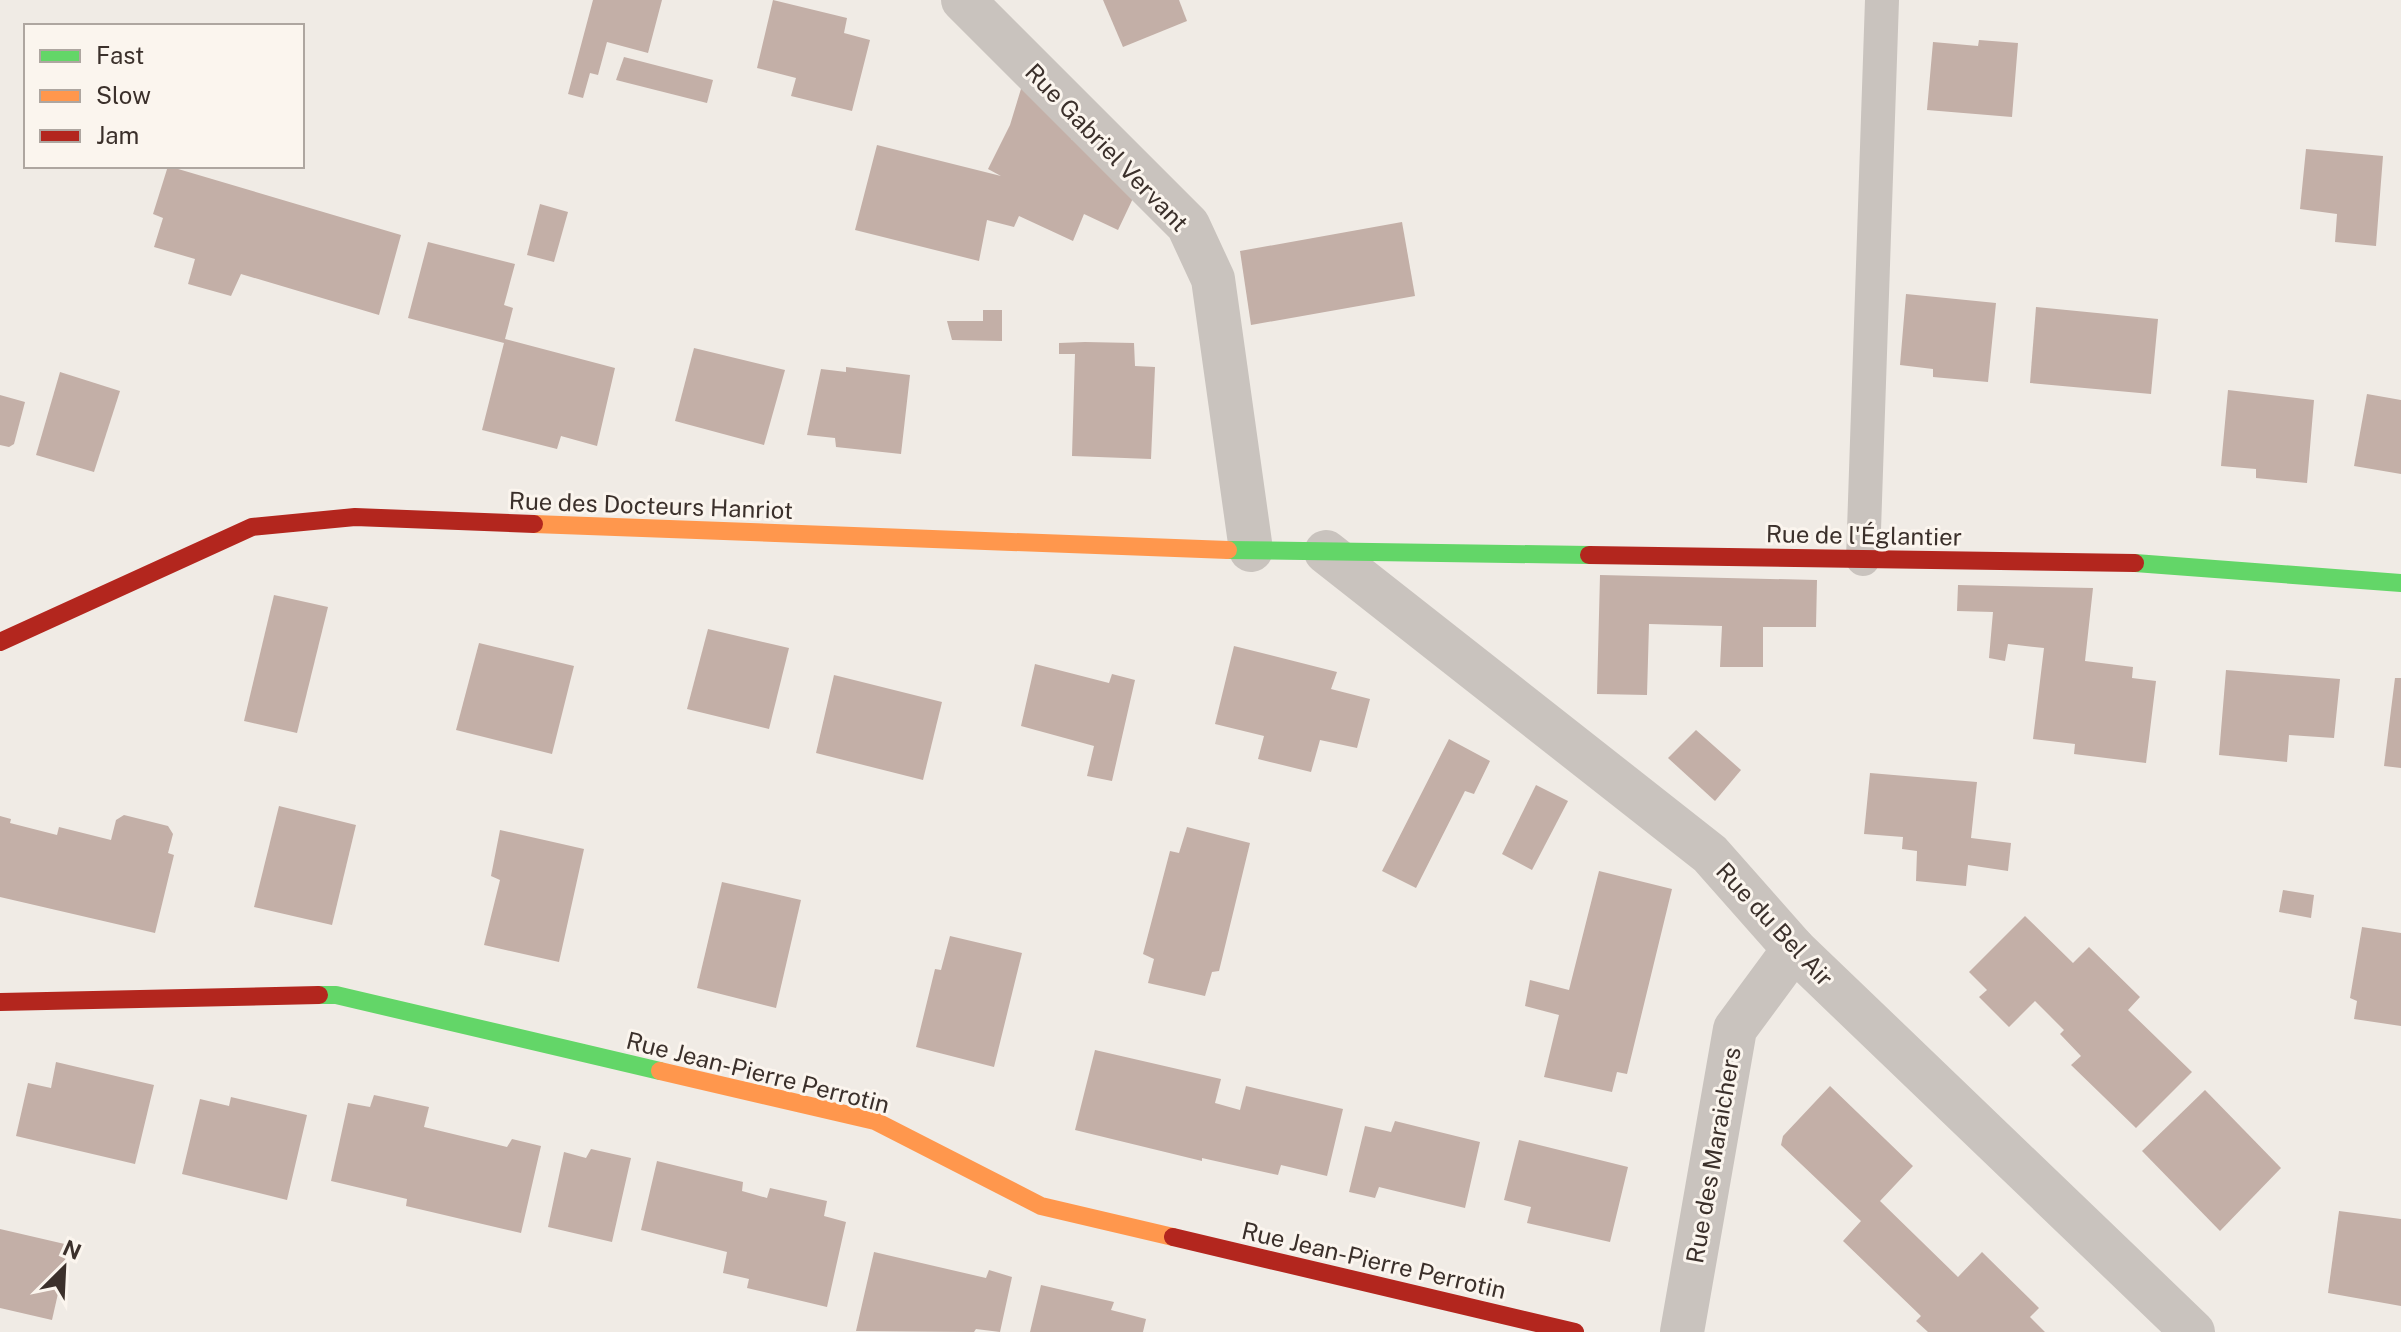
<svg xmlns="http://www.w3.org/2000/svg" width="2401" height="1332" font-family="'Public Sans',sans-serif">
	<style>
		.building { fill: #c3afa7 }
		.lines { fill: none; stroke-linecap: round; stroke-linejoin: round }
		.lane { stroke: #c9c3be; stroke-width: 34 }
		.street { stroke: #c9c3be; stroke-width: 44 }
		.fast { stroke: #63d668; stroke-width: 18 }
		.slow { stroke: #ff974d; stroke-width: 18 }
		.jam { stroke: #b3261e; stroke-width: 18 }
		.labels { text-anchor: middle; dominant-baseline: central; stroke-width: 6; stroke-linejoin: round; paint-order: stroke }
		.street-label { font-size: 24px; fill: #3b302b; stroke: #fbf5ee }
	</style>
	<rect width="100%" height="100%" fill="#f0ebe5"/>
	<g class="building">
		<polygon points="593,0 662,0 648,53 607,42 598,75 590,73 583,98 568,94"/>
		<polygon points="773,0 847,18 844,33 870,40 852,111 791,96 796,78 757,68"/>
		<polygon points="1103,0 1179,0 1187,21 1123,47"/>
		<polygon points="1979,40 2018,43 2012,117 1927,110 1933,42 1978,46"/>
		<polygon points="624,57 713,80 707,103 616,80"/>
		<polygon points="1024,79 1076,128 1071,139 1104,154 1136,192 1118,230 1084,214 1073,241 1019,216 1014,227 987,220 979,261 855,230 877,145 1001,176 988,169 1010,125"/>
		<polygon points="2306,149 2383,156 2376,246 2335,242 2337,214 2300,209"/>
		<polygon points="168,166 401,235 379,315 241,274 231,296 188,284 195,259 154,247 163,218 153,214"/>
		<polygon points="540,204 568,212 554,262 527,255"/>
		<polygon points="1402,222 1415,296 1251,325 1240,251"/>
		<polygon points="428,242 515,264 504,305 513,308 505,339 615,368 597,446 561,436 557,449 482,430 504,343 408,318"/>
		<polygon points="1906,294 1996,303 1988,382 1933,377 1933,369 1900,365"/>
		<polygon points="2036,307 2158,319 2151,394 2030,383"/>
		<polygon points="983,310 1002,310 1002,341 952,340 947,321 983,321"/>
		<polygon points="1085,342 1134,343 1135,366 1155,367 1151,459 1072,456 1075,354 1059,354 1059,343"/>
		<polygon points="694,348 785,370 764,445 675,421"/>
		<polygon points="846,367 910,375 901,454 836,447 835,438 807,435 821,369 846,372"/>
		<polygon points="60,372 120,391 94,472 36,455"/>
		<polygon points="2228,390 2314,400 2307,483 2256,478 2256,469 2221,466"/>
		<polygon points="2367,394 2401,400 2401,474 2354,466"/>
		<polygon points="0,395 25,402 14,444 9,447 0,445"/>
		<polygon points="1600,575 1817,580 1816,627 1763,627 1763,667 1720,667 1722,626 1649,624 1647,695 1597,694"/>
		<polygon points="1958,585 2093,588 2085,661 2133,667 2132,678 2156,681 2146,763 2074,754 2075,744 2033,739 2044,648 2008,644 2005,661 1989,658 1993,612 1957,611"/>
		<polygon points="274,595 328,607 297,733 244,721"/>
		<polygon points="708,629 789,648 769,729 687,709"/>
		<polygon points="479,643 574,666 552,754 456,730"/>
		<polygon points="1234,646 1337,672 1331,689 1370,699 1357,748 1320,740 1311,772 1258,759 1264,736 1215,724"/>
		<polygon points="1035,664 1109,683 1112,674 1135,680 1112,781 1087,776 1094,746 1021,726"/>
		<polygon points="2226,670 2340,679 2334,738 2289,735 2287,762 2219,755"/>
		<polygon points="834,675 942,702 923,780 816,753"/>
		<polygon points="2395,678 2401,678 2401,768 2384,766"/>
		<polygon points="1696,730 1741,770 1715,801 1668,758"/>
		<polygon points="1449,739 1490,761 1474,794 1465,791 1416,888 1382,871"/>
		<polygon points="1870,773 1977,782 1971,838 2011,843 2008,871 1968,865 1966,886 1916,881 1917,851 1902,849 1903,837 1864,834"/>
		<polygon points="1536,785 1568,801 1532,870 1502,854"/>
		<polygon points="279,806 356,825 332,925 254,907"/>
		<polygon points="124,815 168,826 173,834 168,853 174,855 155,933 0,897 0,816 11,819 10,823 57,835 59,827 111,840 116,820"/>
		<polygon points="1187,827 1250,843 1219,971 1212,972 1205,996 1148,983 1154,959 1143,954 1170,851 1179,853"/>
		<polygon points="500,830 584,849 559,962 484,945 500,880 491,876"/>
		<polygon points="1599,871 1672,889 1627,1074 1617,1072 1612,1092 1544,1077 1559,1015 1525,1006 1530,980 1569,990"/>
		<polygon points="722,882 801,900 776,1008 697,988"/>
		<polygon points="2283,890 2314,895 2311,918 2279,912"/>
		<polygon points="2025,916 2073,963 2089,947 2140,997 2128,1010 2192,1072 2136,1128 2071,1065 2081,1056 2060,1034 2064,1030 2035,1001 2009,1027 1979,997 1987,990 1969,972"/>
		<polygon points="2362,927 2401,933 2401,1026 2354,1019 2357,1001 2350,998"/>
		<polygon points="950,936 1022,953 994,1067 916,1047 935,969 941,970"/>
		<polygon points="1095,1050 1221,1079 1215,1103 1240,1110 1246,1086 1343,1109 1327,1176 1281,1165 1278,1175 1202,1158 1202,1161 1075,1130"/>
		<polygon points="56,1062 154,1085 135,1164 16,1136 28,1083 51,1088"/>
		<polygon points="1830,1086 1913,1166 1880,1201 1958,1277 1982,1252 2039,1308 2030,1317 2045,1332 1928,1332 1916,1321 1921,1316 1843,1241 1861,1221 1781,1145 1783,1136"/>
		<polygon points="2205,1090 2281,1168 2220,1231 2142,1151"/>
		<polygon points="374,1095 429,1107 424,1127 507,1147 512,1139 541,1146 521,1233 406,1206 407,1199 331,1181 348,1103 370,1107"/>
		<polygon points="231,1097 307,1115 287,1200 182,1174 200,1099 229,1106"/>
		<polygon points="1395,1121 1480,1142 1465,1208 1379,1187 1375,1198 1349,1192 1365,1126 1391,1132"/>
		<polygon points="1519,1140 1628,1167 1610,1242 1527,1223 1531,1207 1504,1200"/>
		<polygon points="591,1149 631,1158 612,1242 548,1227 564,1152 586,1158"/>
		<polygon points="657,1161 743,1182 742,1191 767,1198 770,1188 827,1201 824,1216 846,1222 827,1307 747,1288 749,1279 723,1273 727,1252 641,1230"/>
		<polygon points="2339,1211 2401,1219 2401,1306 2328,1293"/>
		<polygon points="0,1229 69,1245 52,1320 0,1308"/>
		<polygon points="874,1252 986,1278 989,1270 1012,1277 1000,1332 976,1329 974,1332 856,1331"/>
		<polygon points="1041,1285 1114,1302 1111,1310 1146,1319 1143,1332 1030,1332"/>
	</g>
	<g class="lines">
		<polyline class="lane" points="1863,559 1882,0"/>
		<g class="street">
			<polyline points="963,0 1188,225 1213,279 1251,550"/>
			<polyline points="1326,552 1710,854 1794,949 2193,1332"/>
			<polyline points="1682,1332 1735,1029 1794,949"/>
		</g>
		<g class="fast">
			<polyline points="1228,550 1589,555"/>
			<polyline points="2135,563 2401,583"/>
			<polyline points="319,995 336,995 660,1071"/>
		</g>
		<g class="slow">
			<polyline points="534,524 1228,550"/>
			<polyline points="660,1071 875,1121 1041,1206 1173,1237"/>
		</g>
		<g class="jam">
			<polyline points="1589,555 2135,563"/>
			<polyline points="0,642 252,527 355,517 534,524"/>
			<polyline points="0,1002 319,995"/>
			<polyline points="1173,1237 1575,1332"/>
		</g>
	</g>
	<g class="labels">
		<g class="street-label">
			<text transform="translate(1107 147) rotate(46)">Rue Gabriel Vervant</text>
			<text transform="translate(651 505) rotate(2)">Rue des Docteurs Hanriot</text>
			<text transform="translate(1864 535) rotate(1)">Rue de l'Églantier</text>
			<text transform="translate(1775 924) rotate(47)">Rue du Bel Air</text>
			<text transform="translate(758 1072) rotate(14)">Rue Jean-Pierre Perrotin</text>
			<text transform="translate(1713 1155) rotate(-80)">Rue des Maraichers</text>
			<text transform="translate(1374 1260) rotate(13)">Rue Jean-Pierre Perrotin</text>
		</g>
	</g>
	<rect x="24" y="24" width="280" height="144" fill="#fbf5ee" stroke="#aea6a0" stroke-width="2"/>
	<rect x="40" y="50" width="40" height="12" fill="#63d668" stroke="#aea6a0" stroke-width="2"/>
	<text x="96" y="64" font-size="24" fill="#3b302b">Fast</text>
	<rect x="40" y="90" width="40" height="12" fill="#ff974d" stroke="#aea6a0" stroke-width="2"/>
	<text x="96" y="104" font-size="24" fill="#3b302b">Slow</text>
	<rect x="40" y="130" width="40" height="12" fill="#b3261e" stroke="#aea6a0" stroke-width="2"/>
	<text x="96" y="144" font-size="24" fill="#3b302b">Jam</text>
	<g transform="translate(64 1268) rotate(24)" stroke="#fbf5ee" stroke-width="6" paint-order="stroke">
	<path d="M0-6L14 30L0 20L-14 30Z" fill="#3b302b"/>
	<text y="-12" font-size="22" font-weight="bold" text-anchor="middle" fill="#3b302b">N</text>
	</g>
</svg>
